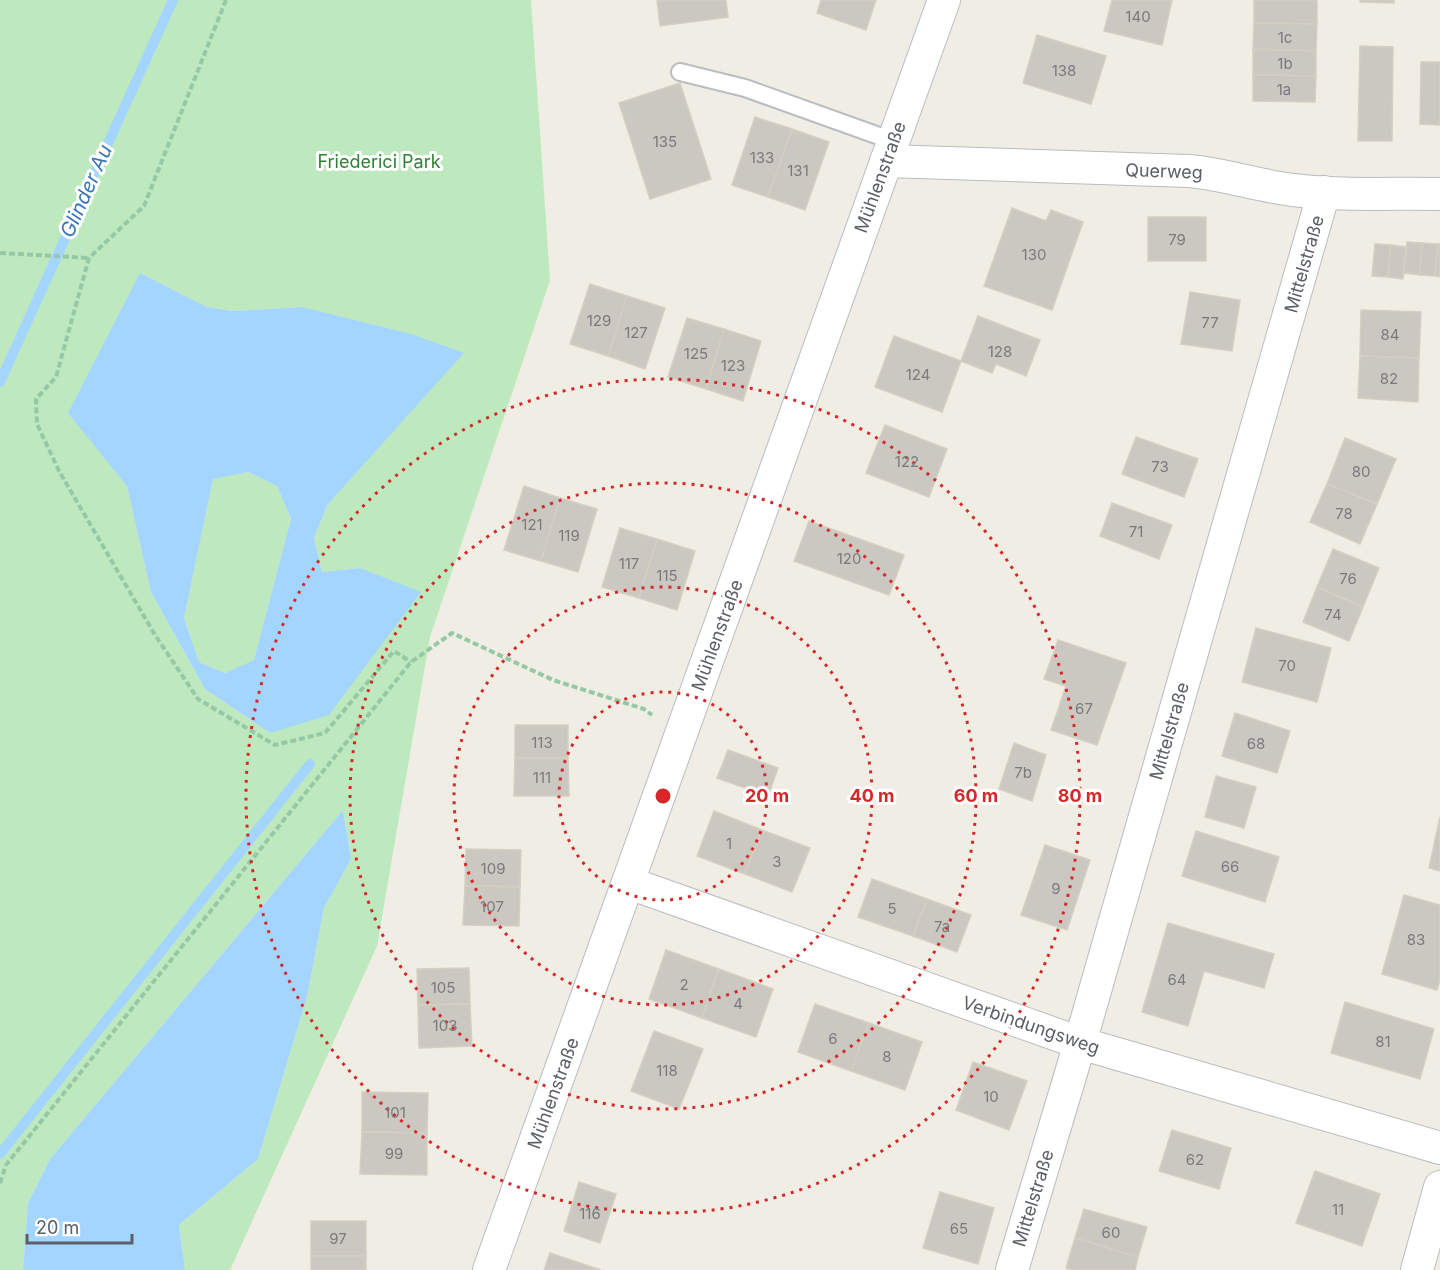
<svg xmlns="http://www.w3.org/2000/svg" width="1440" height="1270" font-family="Inter,sans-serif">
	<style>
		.green { fill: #bee9bf; fill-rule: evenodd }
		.water { fill: #a4d5ff; fill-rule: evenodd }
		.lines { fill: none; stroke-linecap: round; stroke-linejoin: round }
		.stream { stroke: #a4d5ff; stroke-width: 10 }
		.building { fill: #cbc8c1; stroke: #d5cfc2; stroke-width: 1.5 }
		.lane-casing { stroke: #b9bcc1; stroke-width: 20 }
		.street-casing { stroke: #b9bcc1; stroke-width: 34 }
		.path { stroke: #95c8a5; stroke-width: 4; stroke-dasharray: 6 3; stroke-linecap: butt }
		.lane { stroke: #fff; stroke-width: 16 }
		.street { stroke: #fff; stroke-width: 32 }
		.ring { fill: none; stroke: #d62828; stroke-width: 3; stroke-dasharray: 3 6 }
		.labels { text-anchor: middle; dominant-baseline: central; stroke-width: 6; stroke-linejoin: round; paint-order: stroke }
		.number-label { font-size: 15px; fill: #787a7d }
		.park-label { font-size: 18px; fill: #2d8333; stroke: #fff }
		.street-label { font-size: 18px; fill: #5c6066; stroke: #fff }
		.water-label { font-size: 20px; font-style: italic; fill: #3875ba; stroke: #fff }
		.centre { fill: #d62828; stroke: #fff; stroke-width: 3 }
		.ring-label { font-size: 18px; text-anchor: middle; font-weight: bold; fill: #d62828; stroke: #fff; stroke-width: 6; stroke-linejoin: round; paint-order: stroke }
	</style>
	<rect width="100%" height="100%" fill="#f0ede4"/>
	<g class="green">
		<path d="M0,0H531L550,280L430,637L377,946L230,1270H185L179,1225L258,1159L307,997L324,908L351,859L343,810L50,1159L28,1203L23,1270H0ZM140,273L207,307L232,311L302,307L328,504L314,538L322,572L360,568L270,733L205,689L151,592L127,486Z"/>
		<polygon points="248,472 277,486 291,519 254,661 225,673 199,662 184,618 213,478"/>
	</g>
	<g class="water">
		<path d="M140,273L207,307L232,311L302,307L411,334L464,353L328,504L314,538L322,572L360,568L421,592L329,715L270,733L205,689L151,592L127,486L68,413ZM248,472L277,486L291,519L254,660L225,673L199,662L184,618L213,479Z"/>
		<polygon points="343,810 351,859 324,908 307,997 258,1159 179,1225 185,1270 23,1270 28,1203 50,1159"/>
	</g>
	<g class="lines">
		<g class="stream">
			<polyline points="0,382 173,0"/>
			<polyline points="0,1154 310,764"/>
		</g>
	</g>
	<g class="building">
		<polygon points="657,0 726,0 728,17 660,26"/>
		<polygon points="821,0 876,0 866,30 817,13"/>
		<polygon points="1112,0 1172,0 1162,45 1104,31"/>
		<polygon points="1254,0 1317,0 1317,24 1254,23"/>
		<polygon points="1360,0 1394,0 1394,3 1360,2"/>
		<polygon points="1254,23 1317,24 1316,51 1253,49"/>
		<polygon points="1037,35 1106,56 1091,104 1023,83"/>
		<polygon points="1360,46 1393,47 1392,141 1358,141"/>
		<polygon points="1253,49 1316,51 1316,76 1253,75"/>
		<polygon points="1421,62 1440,62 1440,125 1420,124"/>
		<polygon points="1253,75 1316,76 1315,102 1253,101"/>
		<polygon points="680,83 711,179 650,199 619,103"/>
		<polygon points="755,117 792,129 768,197 732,185"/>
		<polygon points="792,129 829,142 805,210 768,197"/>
		<polygon points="1012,208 1046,221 1051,210 1083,222 1052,310 984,286"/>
		<rect x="1148" y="217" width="58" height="44"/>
		<polygon points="1407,242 1422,243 1420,275 1404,273"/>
		<polygon points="1422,243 1438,244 1435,276 1420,275"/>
		<polygon points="1375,244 1391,245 1388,277 1372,276"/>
		<polygon points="1438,244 1440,244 1440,277 1435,276"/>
		<polygon points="1391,245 1406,247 1403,279 1388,277"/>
		<polygon points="590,284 627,296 608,356 570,344"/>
		<polygon points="1190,292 1240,300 1232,351 1181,344"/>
		<polygon points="627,296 665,308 645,369 608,356"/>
		<polygon points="1361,310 1421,312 1419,358 1360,356"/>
		<polygon points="978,316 1040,340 1026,376 996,364 992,373 961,361"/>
		<polygon points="687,318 724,329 706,389 668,377"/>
		<polygon points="724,329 761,341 743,401 706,389"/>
		<polygon points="894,336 961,361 942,412 875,387"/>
		<polygon points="1360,356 1419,358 1418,402 1358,398"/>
		<polygon points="885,425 947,449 929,497 866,473"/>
		<polygon points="1136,437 1198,459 1184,497 1122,474"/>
		<polygon points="1345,438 1396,459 1377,504 1327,484"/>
		<polygon points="1327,484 1377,504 1360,544 1310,522"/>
		<polygon points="524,486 560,498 541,561 504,550"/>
		<polygon points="560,498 597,509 578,572 541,561"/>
		<polygon points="1112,503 1172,525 1159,559 1100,536"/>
		<polygon points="809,521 904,555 889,595 794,561"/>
		<polygon points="620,528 657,539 639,598 602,587"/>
		<polygon points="657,539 695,551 677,610 639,598"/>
		<polygon points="1333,549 1379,568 1363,607 1317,587"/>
		<polygon points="1317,587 1363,607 1349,641 1303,622"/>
		<polygon points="1256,628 1331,648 1317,702 1242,682"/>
		<polygon points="1058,640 1126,663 1097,745 1051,730 1066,686 1044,679"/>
		<polygon points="1235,713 1290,731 1277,773 1222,756"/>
		<rect x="515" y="725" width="53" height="33"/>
		<polygon points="1014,743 1046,755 1032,801 999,789"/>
		<polygon points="728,750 778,768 768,796 717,778"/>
		<polygon points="515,758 568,758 569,796 514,796"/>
		<polygon points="1216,776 1256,787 1244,828 1205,817"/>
		<polygon points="714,811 762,830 745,874 697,856"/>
		<polygon points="1440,817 1440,871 1429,868"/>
		<polygon points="762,830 810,848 792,892 745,874"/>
		<polygon points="1196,831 1279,857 1265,902 1182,876"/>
		<polygon points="1045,845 1090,860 1067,930 1021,915"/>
		<polygon points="466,849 521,850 520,887 465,886"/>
		<polygon points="872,879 927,899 913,936 858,917"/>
		<polygon points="465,886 520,887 519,926 463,925"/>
		<polygon points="1404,895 1440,905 1440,980 1437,990 1382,974"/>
		<polygon points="927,899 971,915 957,952 913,936"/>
		<polygon points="1168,923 1274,954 1264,988 1204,971 1188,1026 1142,1012"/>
		<polygon points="666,950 719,969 702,1018 649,999"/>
		<polygon points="469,968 470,1004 418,1005 417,969"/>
		<polygon points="719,969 773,989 756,1037 702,1018"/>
		<polygon points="1345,1002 1434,1029 1420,1079 1331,1053"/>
		<polygon points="470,1004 472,1046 419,1048 418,1005"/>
		<polygon points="815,1004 869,1023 851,1071 798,1052"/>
		<polygon points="869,1023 922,1042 905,1090 851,1071"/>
		<polygon points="654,1031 703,1049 679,1109 631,1091"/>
		<polygon points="973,1062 1027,1081 1009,1130 956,1110"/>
		<polygon points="362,1092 428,1093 427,1133 362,1132"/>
		<polygon points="1172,1130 1231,1148 1219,1189 1159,1171"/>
		<polygon points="362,1132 427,1133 427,1175 360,1174"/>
		<polygon points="1315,1171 1380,1194 1362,1246 1296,1223"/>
		<polygon points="579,1182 616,1194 600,1243 564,1231"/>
		<polygon points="940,1192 994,1208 978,1264 923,1248"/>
		<polygon points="1084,1209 1147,1227 1138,1257 1075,1238"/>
		<rect x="311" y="1221" width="55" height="35"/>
		<polygon points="1075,1238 1138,1257 1135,1270 1072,1270 1066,1268"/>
		<polygon points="550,1253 601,1270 544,1270"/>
		<rect x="311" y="1256" width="55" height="14"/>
	</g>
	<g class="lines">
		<defs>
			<polyline id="lane" points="680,72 745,88 893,141"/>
			<g id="street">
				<path d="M886,161L1189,171C1225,174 1258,186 1293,190C1341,196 1391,193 1440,194"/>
				<polyline points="629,883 1080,1043 1440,1148"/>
				<polyline points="489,1270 944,0"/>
				<polyline points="1012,1270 1080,1043 1324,192"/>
				<polyline points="1417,1270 1440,1187"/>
			</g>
		</defs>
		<use href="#lane" class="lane-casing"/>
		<use href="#street" class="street-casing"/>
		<g class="path">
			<polyline points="226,0 144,206 89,258 56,377 36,399 37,424 59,471 155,635 198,699 275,745 325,733 394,651 411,662"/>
			<polyline points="0,253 89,258"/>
			<polyline points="0,1183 6,1165 411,662 452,633 553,680 644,709 652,715"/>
		</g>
		<use href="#lane" class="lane"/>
		<use href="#street" class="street"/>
	</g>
	<g class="ring">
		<circle cx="663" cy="796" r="104"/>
		<circle cx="663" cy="796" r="209"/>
		<circle cx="663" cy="796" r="313"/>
		<circle cx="663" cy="796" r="417"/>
	</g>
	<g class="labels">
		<g class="number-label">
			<text x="1138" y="16">140</text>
			<text x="1285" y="37">1c</text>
			<text x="1285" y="63">1b</text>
			<text x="1064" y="70">138</text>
			<text x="1284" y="89">1a</text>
			<text x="665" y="141">135</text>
			<text x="762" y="157">133</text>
			<text x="798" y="170">131</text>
			<text x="1177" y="239">79</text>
			<text x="1034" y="254">130</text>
			<text x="599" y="320">129</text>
			<text x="1210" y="322">77</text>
			<text x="636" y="332">127</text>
			<text x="1390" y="334">84</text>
			<text x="1000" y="351">128</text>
			<text x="696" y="353">125</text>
			<text x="733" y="365">123</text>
			<text x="918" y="374">124</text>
			<text x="1389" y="378">82</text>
			<text x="907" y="461">122</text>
			<text x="1160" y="466">73</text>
			<text x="1361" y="471">80</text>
			<text x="1344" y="513">78</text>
			<text x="532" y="524">121</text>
			<text x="1136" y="531">71</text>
			<text x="569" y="535">119</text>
			<text x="849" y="558">120</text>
			<text x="629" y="563">117</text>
			<text x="667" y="575">115</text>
			<text x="1348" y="578">76</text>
			<text x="1333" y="614">74</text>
			<text x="1287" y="665">70</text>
			<text x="1084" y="708">67</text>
			<text x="542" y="742">113</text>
			<text x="1256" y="743">68</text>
			<text x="1023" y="772">7b</text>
			<text x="542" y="777">111</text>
			<text x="729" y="843">1</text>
			<text x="777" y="861">3</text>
			<text x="1230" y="866">66</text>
			<text x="493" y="868">109</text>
			<text x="1056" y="888">9</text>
			<text x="492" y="906">107</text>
			<text x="892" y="908">5</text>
			<text x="942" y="926">7a</text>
			<text x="1416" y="939">83</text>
			<text x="1177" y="979">64</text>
			<text x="684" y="984">2</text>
			<text x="443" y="987">105</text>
			<text x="738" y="1003">4</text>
			<text x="445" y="1025">103</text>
			<text x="833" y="1038">6</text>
			<text x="1383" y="1041">81</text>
			<text x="887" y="1056">8</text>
			<text x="667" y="1070">118</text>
			<text x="991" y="1096">10</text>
			<text x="395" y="1112">101</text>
			<text x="394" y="1153">99</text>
			<text x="1195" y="1159">62</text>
			<text x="1338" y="1209">11</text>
			<text x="590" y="1213">116</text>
			<text x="959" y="1228">65</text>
			<text x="1111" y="1232">60</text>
			<text x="338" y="1238">97</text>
		</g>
		<g class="park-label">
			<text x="379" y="161">Friederici Park</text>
		</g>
		<g class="street-label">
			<text transform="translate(1164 171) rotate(2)">Querweg</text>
			<text transform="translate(880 177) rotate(-70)">Mühlenstraße</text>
			<text transform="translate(1304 264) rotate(-74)">Mittelstraße</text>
			<text transform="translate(717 635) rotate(-70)">Mühlenstraße</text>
			<text transform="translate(1169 731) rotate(-74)">Mittelstraße</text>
			<text transform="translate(1031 1025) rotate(19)">Verbindungsweg</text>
			<text transform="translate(553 1093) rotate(-70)">Mühlenstraße</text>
			<text transform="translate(1033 1198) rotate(-73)">Mittelstraße</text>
		</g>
		<g class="water-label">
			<text transform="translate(86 191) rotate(-66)">Glinder Au</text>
		</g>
	</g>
	<circle cx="663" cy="796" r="9" class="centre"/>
	<g class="ring-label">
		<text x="767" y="802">20 m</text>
		<text x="872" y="802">40 m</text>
		<text x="976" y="802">60 m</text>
		<text x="1080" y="802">80 m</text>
	</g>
	<path d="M27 1234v9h105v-9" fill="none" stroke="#5c6066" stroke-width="3"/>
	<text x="36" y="1234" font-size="18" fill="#5c6066" stroke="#ffffff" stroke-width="4.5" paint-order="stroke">20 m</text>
</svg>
